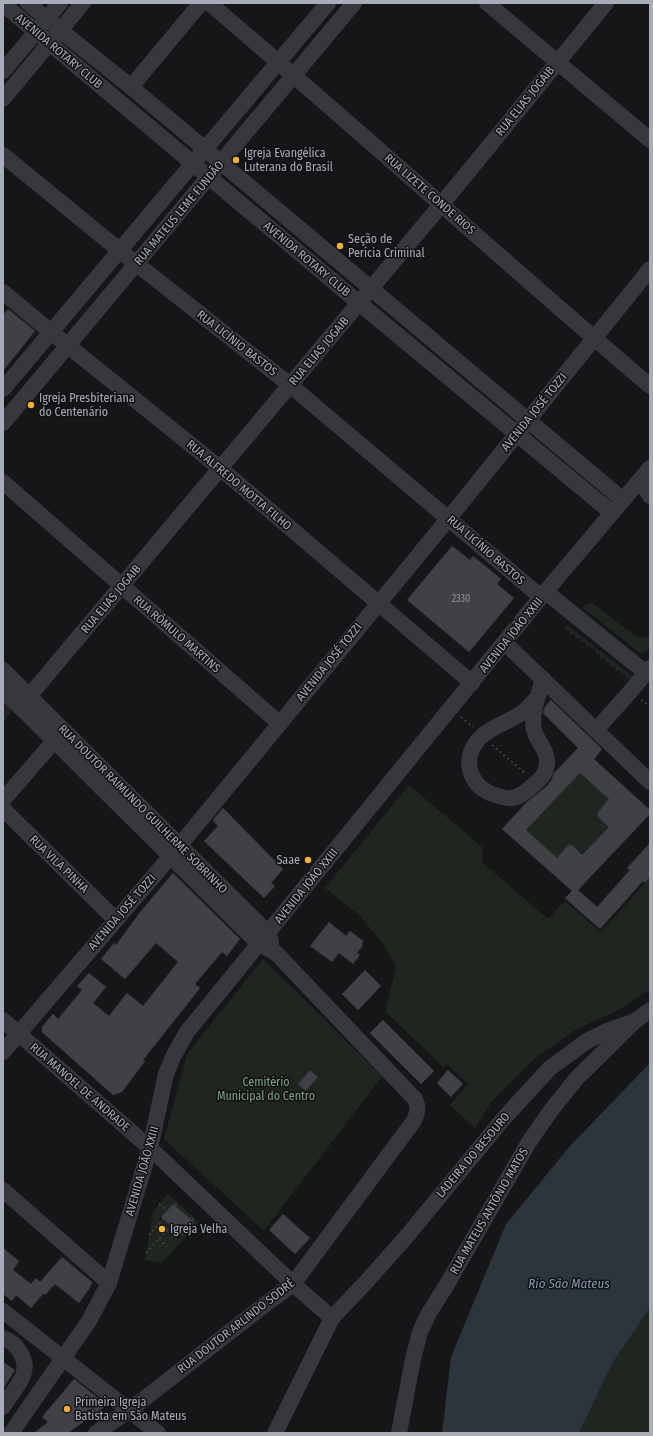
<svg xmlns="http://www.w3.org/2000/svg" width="653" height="1436" font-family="'Fira Sans Condensed',sans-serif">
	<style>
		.built { fill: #222225 }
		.green { fill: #1e261f; fill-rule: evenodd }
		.water { fill: #2c353c }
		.building { fill: #404145; stroke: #303034; fill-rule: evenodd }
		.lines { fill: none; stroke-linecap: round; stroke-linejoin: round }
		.path { stroke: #3d3f44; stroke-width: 2; stroke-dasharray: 2 3; stroke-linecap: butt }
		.minor { stroke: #37383d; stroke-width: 16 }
		.poi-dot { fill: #f2b134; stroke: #111113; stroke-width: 1.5 }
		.labels { text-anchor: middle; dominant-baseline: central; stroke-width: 3; stroke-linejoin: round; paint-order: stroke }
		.number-label { font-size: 10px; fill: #8e929b }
		.street-label { font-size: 12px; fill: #a8adb8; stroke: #111113 }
		.poi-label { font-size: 12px; fill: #a8adb8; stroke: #111113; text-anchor: start }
		.park-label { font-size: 12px; fill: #7fa381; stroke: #111113 }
		.water-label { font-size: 13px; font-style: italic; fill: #7f9bb3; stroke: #111113 }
	</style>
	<rect width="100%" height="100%" fill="#161618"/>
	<polygon class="built" points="3,700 12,710 3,724"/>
	<g class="green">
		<path d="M592,603L638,638L647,637L650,633C650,645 653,650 640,653L583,608L586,604Z"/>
		<polygon points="566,624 632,676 630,679 626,679 625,675 621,675 620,670 616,671 615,667 611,667 610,663 606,663 605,658 600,659 600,654 596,654 595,649 591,650 590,646 586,647 585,642 581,643 580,638 575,639 575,634 570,635 570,630 566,631"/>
		<path d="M580,773L623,811L569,869L526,830ZM568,845H572L575,848L576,852L565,853V848Z"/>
		<polygon points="409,785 482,847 483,863 548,919 565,901 601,932 650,878 650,989 619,1010 577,1029 534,1059 492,1101 475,1128 450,1105 468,1084 447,1064 444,1068 385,1011 396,967 381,941 359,915 325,888"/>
		<polygon points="263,959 382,1076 264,1231 164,1139 187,1054"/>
		<path d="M168,1194L199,1222L162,1263L145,1260L153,1211ZM173,1204L194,1222L179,1239L178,1237L181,1234L162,1218L160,1221L158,1220Z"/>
		<polygon points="650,1308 650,1433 579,1433 613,1362"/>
	</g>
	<polygon class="water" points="650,1063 650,1308 613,1362 579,1433 442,1433 451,1357 506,1224 570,1146"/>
	<g class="building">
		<polygon points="8,309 35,331 3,371 3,315"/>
		<polygon points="452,546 470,560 473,556 501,579 497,584 514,598 469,652 407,600"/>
		<path d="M551,700L602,749L594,759L650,810V814L578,890L597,907L630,870L627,868L650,843V877L645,883L643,881L600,929L565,898L572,891L502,829L527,802L547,786L552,779L554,773L578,748L543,713L545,707ZM580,773L609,799L598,812V817L609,827L582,855L572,845H568L557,858L526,830Z"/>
		<polygon points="223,808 283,869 271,883 275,886 264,898 204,841 218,826 213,820"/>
		<polygon points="173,873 240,939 227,956 222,952 195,984 200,988 143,1060 145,1061 122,1092 113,1095 42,1032 42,1027 53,1014 58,1019 82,990 77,986 89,973 106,987 93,1003 109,1016 127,993 143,1006 178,962 156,943 125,979 101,959 114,943 116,945 141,911"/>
		<polygon points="329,922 346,936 350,931 363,941 362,944 363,945 357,953 360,955 353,964 339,953 332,962 310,946"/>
		<polygon points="365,970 381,986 358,1010 342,994"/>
		<polygon points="383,1020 434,1071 421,1084 370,1033"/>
		<polygon points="310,1070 318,1077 306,1091 298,1084"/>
		<polygon points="448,1070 463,1084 451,1097 437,1083"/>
		<polygon points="173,1204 194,1222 182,1236 161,1217"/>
		<polygon points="283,1214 310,1238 295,1254 269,1230"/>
		<polygon points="3,1248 19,1261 13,1270 31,1284 36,1278 40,1282 62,1257 92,1282 91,1286 79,1303 55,1284 45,1295 44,1293 31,1308 16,1295 12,1301 3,1294"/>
		<polygon points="3,1362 15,1370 3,1389"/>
		<polygon points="74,1379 107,1405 68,1433 34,1433 48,1422 42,1417"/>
	</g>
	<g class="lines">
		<g class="path">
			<polyline points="641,700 650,706"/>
			<polyline points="461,717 473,727"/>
			<polyline points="492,745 525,773"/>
			<polyline points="159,1204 167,1210"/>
			<polyline points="175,1205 178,1202"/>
			<polyline points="164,1217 174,1207"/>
			<polyline points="192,1220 194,1217"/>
			<polyline points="159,1223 176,1237 179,1233"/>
			<polyline points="172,1224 181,1213"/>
			<polyline points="181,1232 190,1221"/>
			<polyline points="149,1235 163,1219"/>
			<polyline points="159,1239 167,1247"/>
			<polyline points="146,1253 171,1226"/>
		</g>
		<g class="minor">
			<polyline points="28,3 60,30 131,87 623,500"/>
			<path d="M209,3C358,129 502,260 650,386"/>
			<polyline points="487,3 650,140"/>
			<polyline points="3,4 359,303 612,513"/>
			<polyline points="3,71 60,3"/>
			<polyline points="131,87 201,3"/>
			<polyline points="3,99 83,3"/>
			<polyline points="3,155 119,250 290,385 541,597"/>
			<polyline points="3,292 51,332 221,469 472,683"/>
			<polyline points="3,389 328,3"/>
			<polyline points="3,423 354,3"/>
			<polyline points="640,480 650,496"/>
			<polyline points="3,482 279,723"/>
			<polyline points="546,592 646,673"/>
			<polyline points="505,643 650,782"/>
			<polyline points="3,670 268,933 271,942"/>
			<path d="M3,690L259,944L276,953L415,1099C419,1108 418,1113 413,1122L293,1284L263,1306L130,1410L96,1433"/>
			<path d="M535,700C530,706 524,712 517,716C504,724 488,728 478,740C461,761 470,787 495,795C501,797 507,799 513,798C520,796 526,792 531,787C536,783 541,779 544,774C555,751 533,743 533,723C533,707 539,694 543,679"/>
			<polyline points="20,707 441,205 606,3"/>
			<polyline points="596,730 629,693 650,668"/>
			<polyline points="3,800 61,733"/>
			<polyline points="3,809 115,919"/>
			<polyline points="3,1020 150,1148 293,1284 332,1318"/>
			<polyline points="3,1052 170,857 449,518 650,269"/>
			<polyline points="3,1190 109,1283"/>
			<polyline points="3,1311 158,1433"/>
			<path d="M3,1338C18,1343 30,1362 22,1378C17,1388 9,1397 3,1407"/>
			<polyline points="11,1433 89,1321 109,1283 150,1148 166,1074 174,1055 187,1032 541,597 650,468"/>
			<polyline points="275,1433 332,1318 367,1281 407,1236 504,1118 550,1068 587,1041 609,1030 635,1021"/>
			<polyline points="399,1433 413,1359 420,1332 429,1313 446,1286 529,1142 552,1109 577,1078 635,1021 650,1010"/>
		</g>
	</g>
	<g class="poi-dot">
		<circle cx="236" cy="160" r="4"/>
		<circle cx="340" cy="246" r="4"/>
		<circle cx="31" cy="405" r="4"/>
		<circle cx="308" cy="860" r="4"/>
		<circle cx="162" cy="1229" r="4"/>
		<circle cx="67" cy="1409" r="4"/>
	</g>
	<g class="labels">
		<g class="number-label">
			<text x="461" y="599">2330</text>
		</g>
		<g class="street-label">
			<text transform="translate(59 51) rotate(40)">AVENIDA ROTARY CLUB</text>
			<text transform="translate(525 101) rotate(-51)">RUA ELIAS JOGAIB</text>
			<text transform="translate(430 194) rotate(41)">RUA LIZETE CONDE RIOS</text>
			<text transform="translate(179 213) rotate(-50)">RUA MATEUS LEME FUNDÃO</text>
			<text transform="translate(307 259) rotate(40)">AVENIDA ROTARY CLUB</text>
			<text transform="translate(237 343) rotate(38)">RUA LICÍNIO BASTOS</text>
			<text transform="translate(319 351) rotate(-50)">RUA ELIAS JOGAIB</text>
			<text transform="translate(534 412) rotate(-51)">AVENIDA JOSÉ TOZZI</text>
			<text transform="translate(239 485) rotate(40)">RUA ALFREDO MOTTA FILHO</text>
			<text transform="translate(486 550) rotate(41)">RUA LICÍNIO BASTOS</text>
			<text transform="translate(111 599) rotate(-50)">RUA ELIAS JOGAIB</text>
			<text transform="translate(177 634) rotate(41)">RUA RÔMULO MARTINS</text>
			<text transform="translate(511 635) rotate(-51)">AVENIDA JOÃO XXIII</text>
			<text transform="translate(329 662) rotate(-51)">AVENIDA JOSÉ TOZZI</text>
			<text transform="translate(143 809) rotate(45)">RUA DOUTOR RAIMUNDO GUILHERME SOBRINHO</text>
			<text transform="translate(59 864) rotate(44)">RUA VILA PINHA</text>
			<text transform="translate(306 886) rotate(-51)">AVENIDA JOÃO XXIII</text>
			<text transform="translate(122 912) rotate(-49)">AVENIDA JOSÉ TOZZI</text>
			<text transform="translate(80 1087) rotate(41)">RUA MANOEL DE ANDRADE</text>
			<text transform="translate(473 1155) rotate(-50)">LADEIRA DO BESOURO</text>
			<text transform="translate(142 1171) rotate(-74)">AVENIDA JOÃO XXIII</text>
			<text transform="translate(489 1211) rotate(-60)">RUA MATEUS ANTÔNIO MATOS</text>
			<text transform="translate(236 1326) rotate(-38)">RUA DOUTOR ARLINDO SODRÉ</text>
		</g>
		<g class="poi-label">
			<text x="244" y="153">Igreja Evangélica<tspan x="244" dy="14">Luterana do Brasil</tspan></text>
			<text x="348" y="239">Seção de<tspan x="348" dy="14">Perícia Criminal</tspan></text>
			<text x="39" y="398">Igreja Presbiteriana<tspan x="39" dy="14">do Centenário</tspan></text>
			<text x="300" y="860" text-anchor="end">Saae</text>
			<text x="170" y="1229">Igreja Velha</text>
			<text x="75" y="1402">Primeira Igreja<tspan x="75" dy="14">Batista em São Mateus</tspan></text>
		</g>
		<g class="park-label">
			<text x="266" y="1082">Cemitério<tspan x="266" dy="14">Municipal do Centro</tspan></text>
		</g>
		<g class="water-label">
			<text x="569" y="1283">Rio São Mateus</text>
		</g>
	</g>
	<rect width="653" height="1436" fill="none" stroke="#a8adb8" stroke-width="8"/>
</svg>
